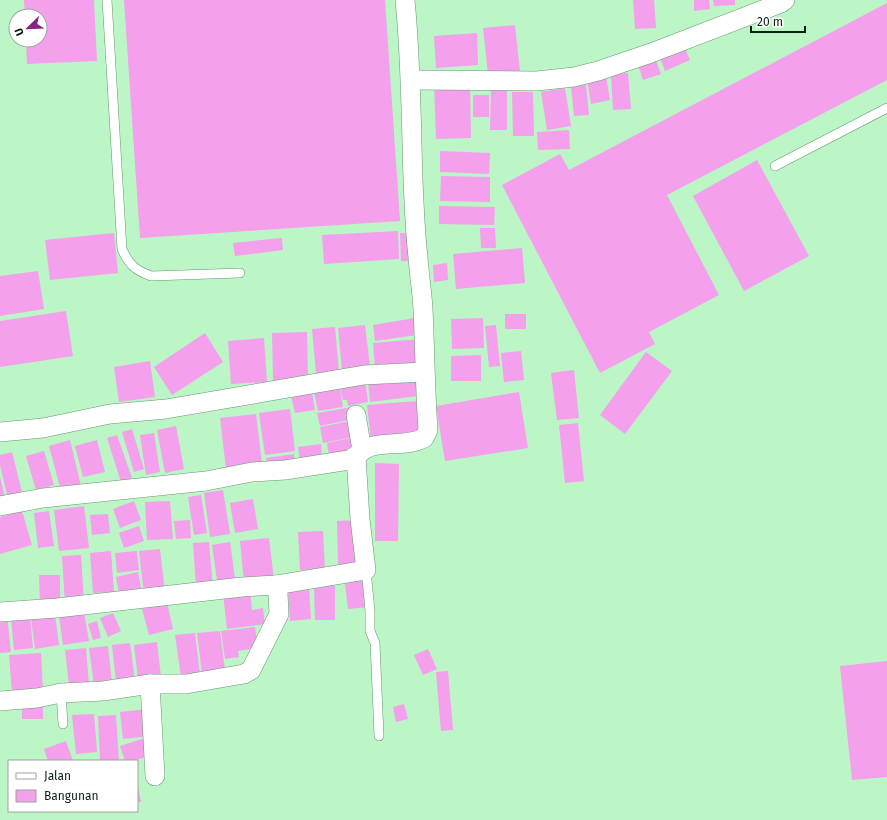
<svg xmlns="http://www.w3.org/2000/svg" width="887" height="820" font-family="'Fira Sans',sans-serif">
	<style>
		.building { fill: #f4a0ed }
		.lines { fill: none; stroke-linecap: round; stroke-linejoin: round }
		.service-casing { stroke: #63996e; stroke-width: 10 }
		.minor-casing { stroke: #63996e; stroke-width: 20 }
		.service { stroke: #fff; stroke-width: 9 }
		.minor { stroke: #fff; stroke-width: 19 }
	</style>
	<rect width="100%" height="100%" fill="#bcf5c6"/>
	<g class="building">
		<polygon points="24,0 94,0 97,61 27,64 26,40 40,40 40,16 25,16"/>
		<polygon points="124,0 385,0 400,221 140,238"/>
		<polygon points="633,0 654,0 656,28 635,29"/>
		<polygon points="694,0 709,0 710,9 694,11"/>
		<polygon points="713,0 735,0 735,5 714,6"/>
		<polygon points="887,3 887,80 667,195 719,295 649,332 655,344 600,373 502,185 560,154 569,170"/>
		<polygon points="515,25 520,71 488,74 483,28"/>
		<polygon points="477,33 478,65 436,68 434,36"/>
		<polygon points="683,44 690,60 665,71 659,55"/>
		<polygon points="655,58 661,74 643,80 638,65"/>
		<polygon points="628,73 631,109 613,110 611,74"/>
		<polygon points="606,76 610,100 591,104 587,79"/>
		<polygon points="470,82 471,138 436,139 434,83"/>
		<polygon points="586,85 589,115 574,116 571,86"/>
		<polygon points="491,87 507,88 507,130 490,130"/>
		<polygon points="565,88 571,126 547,130 541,92"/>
		<polygon points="512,92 533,92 534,136 513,136"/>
		<rect x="473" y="95" width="16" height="22"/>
		<polygon points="569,130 570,149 538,150 537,132"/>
		<polygon points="440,151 490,153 489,174 440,172"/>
		<polygon points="757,160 809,256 744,291 693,196"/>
		<polygon points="441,176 490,177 490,202 440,201"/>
		<polygon points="439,206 495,207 494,225 439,224"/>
		<polygon points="480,228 495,228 496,248 481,248"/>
		<polygon points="398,231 399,259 324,264 322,235"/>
		<polygon points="114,233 118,273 50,280 45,240"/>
		<polygon points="400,233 410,233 411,261 401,261"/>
		<polygon points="282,238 283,250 235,256 233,243"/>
		<polygon points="522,248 525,283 456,289 453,254"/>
		<polygon points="447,263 448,280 434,282 433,265"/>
		<polygon points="38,271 44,309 0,316 0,276"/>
		<polygon points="66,311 73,356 0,367 0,321"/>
		<rect x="505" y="314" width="21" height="15"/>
		<polygon points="415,318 417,335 375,341 373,325"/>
		<polygon points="483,318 484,348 452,349 451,319"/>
		<polygon points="365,325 370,366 342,369 338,328"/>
		<polygon points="496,325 500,366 489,367 485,326"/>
		<polygon points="335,327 339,372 316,374 312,329"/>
		<polygon points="307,332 308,380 273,381 272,333"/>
		<polygon points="205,333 223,362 172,395 154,367"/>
		<polygon points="264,338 267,382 231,384 228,341"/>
		<polygon points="421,339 424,365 375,369 373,343"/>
		<polygon points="521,351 524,380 504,382 501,353"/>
		<polygon points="646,352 672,371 625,434 600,415"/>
		<polygon points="481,355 481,381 451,381 451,356"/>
		<polygon points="150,361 155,397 119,402 114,367"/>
		<polygon points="574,370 579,418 557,420 551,373"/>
		<polygon points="416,376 418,396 370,402 368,382"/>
		<polygon points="365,379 368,402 348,406 347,400 343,400 340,387"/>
		<polygon points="339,382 343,407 318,411 313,387"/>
		<polygon points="312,392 315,410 295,413 291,396"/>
		<polygon points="519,392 528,448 445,461 436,406"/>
		<polygon points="417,401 420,435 371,439 367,405"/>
		<polygon points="352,407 354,419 320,426 317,413"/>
		<polygon points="290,409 295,451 265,455 259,413"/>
		<polygon points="256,414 262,464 226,469 220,418"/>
		<polygon points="355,420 358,436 323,443 320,427"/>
		<polygon points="578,423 584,481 565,483 559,425"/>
		<polygon points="176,426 184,469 165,473 157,430"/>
		<polygon points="132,429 144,469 134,472 122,432"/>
		<polygon points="154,433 160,472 146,475 140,435"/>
		<polygon points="117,435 132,478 121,482 107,438"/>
		<polygon points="355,437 358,451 329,456 327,443"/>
		<polygon points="70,440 81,486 61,491 49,446"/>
		<polygon points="97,440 105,472 83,477 75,446"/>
		<polygon points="321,444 322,459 300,462 298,447"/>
		<polygon points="44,451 54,485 36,490 26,456"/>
		<polygon points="12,452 24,500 9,503 0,465 0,455"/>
		<polygon points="294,454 295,465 268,469 266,458"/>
		<polygon points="375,463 399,464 398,541 375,541"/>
		<polygon points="0,477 6,501 0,502"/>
		<polygon points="223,490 230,534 210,537 204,493"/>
		<polygon points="201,495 207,533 194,535 188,497"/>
		<polygon points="253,499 258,529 235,533 230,503"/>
		<polygon points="134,501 141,520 120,528 113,509"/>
		<polygon points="170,501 173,539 147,540 145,502"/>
		<polygon points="84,506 89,548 59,551 54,510"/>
		<polygon points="22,511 32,545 0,554 0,517"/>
		<polygon points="49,511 54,546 38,548 34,513"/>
		<polygon points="108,514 110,533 92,535 90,515"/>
		<polygon points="190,520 191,538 176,539 174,521"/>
		<polygon points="357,520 358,564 338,564 337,521"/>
		<polygon points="139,526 144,541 124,548 119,533"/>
		<polygon points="323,531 325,569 300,570 298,532"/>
		<polygon points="269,538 274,580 244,583 240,541"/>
		<polygon points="209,542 213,587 196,588 193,543"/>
		<polygon points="230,542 236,585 218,587 212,545"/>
		<polygon points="160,549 165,592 144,594 139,551"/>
		<polygon points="111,551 114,592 93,593 90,553"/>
		<polygon points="137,551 139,570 117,573 115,553"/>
		<polygon points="81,555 84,603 65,604 62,556"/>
		<polygon points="138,572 142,593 120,598 116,577"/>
		<polygon points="366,574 369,607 348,609 344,576"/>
		<polygon points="39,575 60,575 60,605 40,605"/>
		<polygon points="314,586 335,586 335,620 315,620"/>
		<polygon points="309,588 311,619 290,621 288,590"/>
		<polygon points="250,591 252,610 263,608 265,624 227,629 223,594"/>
		<polygon points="167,603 173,629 149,635 142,609"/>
		<polygon points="84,612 89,641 63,645 59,616"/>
		<polygon points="113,613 121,631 108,637 100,618"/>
		<polygon points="55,615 59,645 35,649 31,619"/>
		<polygon points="7,616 11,652 0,653 0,617"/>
		<polygon points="30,616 33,648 14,650 11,617"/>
		<polygon points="97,621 101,638 93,640 88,624"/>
		<polygon points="255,627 258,648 238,651 239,657 225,659 221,631"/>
		<polygon points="220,631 225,670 202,673 197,633"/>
		<polygon points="195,633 200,675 181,677 175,635"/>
		<polygon points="157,642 161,677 138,680 134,645"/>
		<polygon points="130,643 135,680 116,682 112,645"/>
		<polygon points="108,646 112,683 94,685 89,648"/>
		<polygon points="86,648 89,684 69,686 65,650"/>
		<polygon points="428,649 437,669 423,675 414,655"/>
		<polygon points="41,653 43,692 12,694 9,655"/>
		<polygon points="887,661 887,777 852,780 840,666"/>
		<polygon points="448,671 453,730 441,731 436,672"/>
		<polygon points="404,704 408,719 396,722 393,707"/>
		<rect x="22" y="707" width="21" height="12"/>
		<polygon points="147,709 150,736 123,739 120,712"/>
		<polygon points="94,714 97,752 76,754 72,715"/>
		<polygon points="116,715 119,760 100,761 98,716"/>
		<polygon points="145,738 150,756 133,761 125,761 120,746"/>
		<polygon points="66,741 73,761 48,761 44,749"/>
		<polygon points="137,781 141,802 137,802"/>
	</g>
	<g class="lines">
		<defs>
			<g id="service">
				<path d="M107,0L122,249C129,265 135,270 151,276L240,273"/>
				<polyline points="775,166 887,108"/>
				<polyline points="366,570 370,611 370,631 375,643 379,736"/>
				<polyline points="61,693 63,724"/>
			</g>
			<g id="minor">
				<polyline points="411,80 537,81 574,77 598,71 651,53 781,3 785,0"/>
				<polyline points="356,415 362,450"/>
				<polyline points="0,432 43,428 110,414 166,409 364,375 424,372"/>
				<path d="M0,506L43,498L206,481L252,472L285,470L349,460C358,456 363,448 373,446C390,442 409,446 424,438L428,430C425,389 425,349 423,309C422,291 419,274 418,257C415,231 414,205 413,179C411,119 411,59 405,0"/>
				<polyline points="0,612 57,608 242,587 276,585 366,570 360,519 356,457"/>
				<polyline points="150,684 155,776"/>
				<polyline points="0,701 37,698 61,693 103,691 150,684 186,684 244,674 251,670 279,614 278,593 276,585"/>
			</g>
		</defs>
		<use href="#service" class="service-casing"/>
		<use href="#minor" class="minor-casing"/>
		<use href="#service" class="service"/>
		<use href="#minor" class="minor"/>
	</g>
	<rect x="8" y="760" width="130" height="52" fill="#ffffff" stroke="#9da69f"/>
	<rect x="16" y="773" width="20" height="6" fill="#ffffff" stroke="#9da69f"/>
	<text x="44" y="780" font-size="12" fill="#0a200f">Jalan</text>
	<rect x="16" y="790" width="20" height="12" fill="#f4a0ed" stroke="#9da69f"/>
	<text x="44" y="800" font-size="12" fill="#0a200f">Bangunan</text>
	<g transform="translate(28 28) rotate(247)"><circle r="19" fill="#ffffff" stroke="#9da69f"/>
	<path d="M0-3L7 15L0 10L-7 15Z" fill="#8a2186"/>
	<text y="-6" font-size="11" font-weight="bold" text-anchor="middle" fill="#0a200f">U</text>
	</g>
	<path d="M751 26v6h54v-6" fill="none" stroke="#0a200f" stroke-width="2"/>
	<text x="757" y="26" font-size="12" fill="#0a200f" stroke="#ffffff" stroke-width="3" paint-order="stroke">20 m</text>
</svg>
